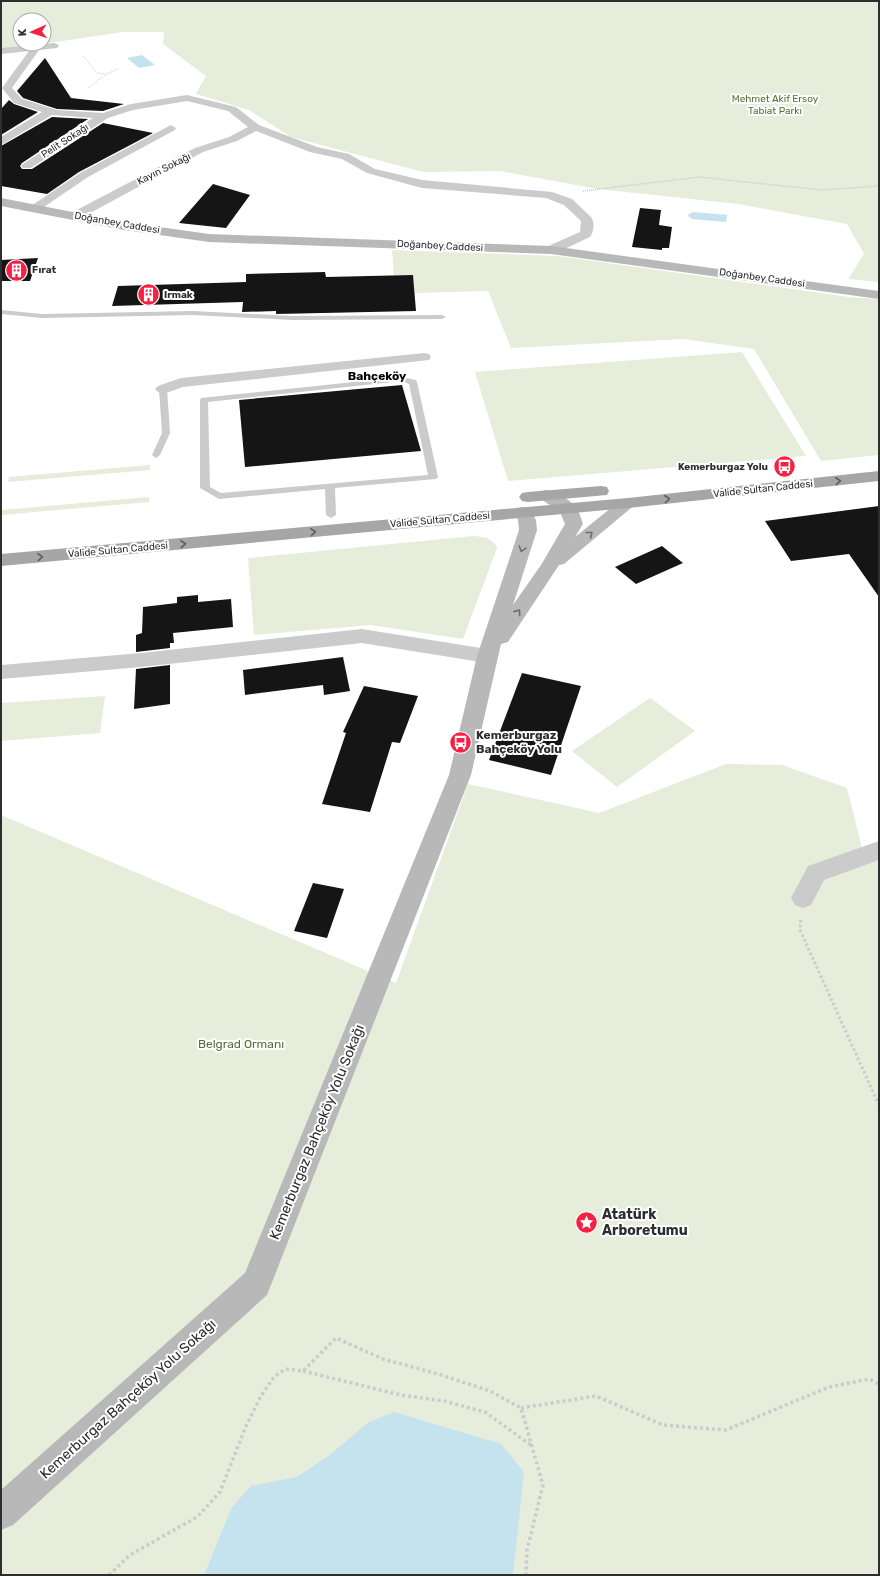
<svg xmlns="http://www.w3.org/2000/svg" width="880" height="1576" font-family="Rubik,sans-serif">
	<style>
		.green { fill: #e6eddb; fill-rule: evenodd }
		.water { fill: #c5e2ef }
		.building { fill: #151515 }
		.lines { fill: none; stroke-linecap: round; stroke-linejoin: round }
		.path-far3 { stroke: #cbcbcb; stroke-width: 1; stroke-dasharray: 1 1; stroke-linecap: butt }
		.path-far2 { stroke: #cbcbcb; stroke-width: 1.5; stroke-dasharray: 1 1; stroke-linecap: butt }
		.path-far1 { stroke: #cbcbcb; stroke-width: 3; stroke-dasharray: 2.5 2.5; stroke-linecap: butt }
		.path { stroke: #cbcbcb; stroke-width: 3.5; stroke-dasharray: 3 3; stroke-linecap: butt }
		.lane { fill: #cbcbcb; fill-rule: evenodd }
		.street { fill: #cbcbcb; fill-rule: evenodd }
		.secondary { fill: #b8b8b8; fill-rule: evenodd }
		.primary { fill: #a6a6a6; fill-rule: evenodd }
		.oneway { stroke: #5e5e5e }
		.oneway2 { stroke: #6c6c6c }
		.labels { text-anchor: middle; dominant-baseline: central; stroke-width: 4; stroke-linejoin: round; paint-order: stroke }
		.far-park-label { font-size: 10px; fill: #566f37; stroke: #fff }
		.far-street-label { font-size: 10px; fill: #2e2e2e; stroke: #fff }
		.far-poi-label { font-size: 10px; font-weight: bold; fill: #2e2e2e; stroke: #fff; text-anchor: start }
		.far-quarter-label { font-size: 12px; font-weight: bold; fill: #000; stroke: #fff }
		.poi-label { font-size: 12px; font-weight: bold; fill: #2e2e2e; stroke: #fff; text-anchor: start }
		.park-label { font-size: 12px; fill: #566f37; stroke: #fff }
		.near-street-label { font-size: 14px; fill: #2e2e2e; stroke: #fff }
		.near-poi-label { font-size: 14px; font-weight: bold; fill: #2e2e2e; stroke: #fff; text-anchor: start }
	</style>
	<rect width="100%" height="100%" fill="#fff"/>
	<g class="green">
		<path d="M1,1H879V282L848,279L864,254L847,224L738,204L598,189L500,171L423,172L291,137L249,110L196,94L206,76L163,44L164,32H123L1,50ZM20,20H44V44H20Z"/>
		<polygon points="392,250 558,256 849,297 879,299 879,455 821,461 754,349 683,339 511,348 488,291 415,293 413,275 394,275"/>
		<polygon points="742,352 806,456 508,481 475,372"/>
		<polygon points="150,465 150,470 8,482 9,477"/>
		<polygon points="149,497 149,502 1,515 1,510"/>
		<path d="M473,536C484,537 492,537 497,548L463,639L371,625L254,635L248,558Z"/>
		<polygon points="105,696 100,733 1,741 1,703"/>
		<polygon points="650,698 695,731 617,787 572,751"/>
		<polygon points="726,764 782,765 847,788 866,864 879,859 879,1575 1,1575 1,815 396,983 468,784 599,813"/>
	</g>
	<g class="water">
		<polygon points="142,55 155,65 139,68 127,58"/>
		<polygon points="693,212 727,215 726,222 692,219 688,216 689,214"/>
		<polygon points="394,1412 501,1444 524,1472 513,1575 204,1575 232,1507 251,1486 297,1477 331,1454 369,1422"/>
	</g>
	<g class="building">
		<polygon points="45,58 71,98 124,104 103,111 57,109 23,98 17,91"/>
		<polygon points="9,100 14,104 38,112 1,135 1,109"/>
		<polygon points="52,117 88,119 22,163 20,166 22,169 32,169 103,123 153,133 79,172 47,194 1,186 1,146"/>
		<polygon points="213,184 250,195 226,228 179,223"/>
		<polygon points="640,208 661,210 659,225 672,227 669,248 662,248 662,250 632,247"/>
		<polygon points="38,258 30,281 1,281 1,260"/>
		<polygon points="325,272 326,277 413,275 416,311 276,314 276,311 242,312 243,302 112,306 118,286 246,282 246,274"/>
		<polygon points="402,385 421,451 245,467 239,400"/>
		<polygon points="879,506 879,597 849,554 791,561 765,521"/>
		<polygon points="662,546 683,563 636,584 615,567"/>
		<polygon points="198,595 198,602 231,599 233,627 173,633 174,643 170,643 170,648 136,652 136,635 142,633 143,607 177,603 177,597"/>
		<polygon points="343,657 350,691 324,695 323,685 245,695 243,670"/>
		<polygon points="170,665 170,704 134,709 136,669"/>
		<polygon points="522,673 581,686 551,775 489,760"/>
		<polygon points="364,686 418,696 400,743 392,742 370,812 322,804 346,733 343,732"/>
		<polygon points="313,883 344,889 327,938 294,931"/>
	</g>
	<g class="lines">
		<g class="path-far3">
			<polyline points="83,56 97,73 107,74"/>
			<polyline points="88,88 107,74 118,69"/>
		</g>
		<polyline class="path-far2" points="583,191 699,177 822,190 879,186"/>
		<polyline class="path-far1" points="801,920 800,930 879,1105"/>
		<g class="path">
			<polyline points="303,1371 401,1395 444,1401 485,1412 532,1446"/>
			<polyline points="521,1408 596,1396 663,1425 726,1430 829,1387 869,1379 879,1384"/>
			<polyline points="109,1575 130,1555 197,1517 220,1492 246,1426 261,1396 274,1377 285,1369 303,1371 336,1338 383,1359 438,1374 490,1391 521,1408 543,1485 527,1550 526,1575"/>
		</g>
		<g class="lane">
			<polygon points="1,310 42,314 193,311 292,316 442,315 446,317 442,319 292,320 193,315 42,318 1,314"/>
			<path d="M402,377L416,380L417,382L438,477L436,479L335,488L336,515L331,518L326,515L325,489L219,499L200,488V400L201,398ZM402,381L409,384L428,475L221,493L210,487L208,402Z"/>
			<polygon points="160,387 163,387 167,389 170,433 160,455 156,458 152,455 162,433 159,389"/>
		</g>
		<g class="street">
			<path d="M54,43L57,44L59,46L57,48L39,50L12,88L22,99L57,110L103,113L131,104L187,95L236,107L259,125L317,147L349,154L375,169L422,180L552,192L572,199L591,217C595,222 594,232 590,237L556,253H546L545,250L546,247L580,232L581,221L564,205L546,198L422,188L367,173L342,159L310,152L256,131L237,141L203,152L79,219H71L69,216L71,213L195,148L229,137L248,127L228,111L187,101L133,110L108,118L31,168H23L21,166L23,164L93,118L52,115L1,145V137L42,112L14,103L2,88L29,51L1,54V48Z"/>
			<polygon points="171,125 176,128 175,130 88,177 38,211 30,211 28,208 80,173"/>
			<polygon points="424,353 429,354 431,357 429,360 183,387 163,394 158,392 155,389 158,386 181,378"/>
			<polygon points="362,629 487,649 494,651 497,656 494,661 487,663 362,643 141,667 1,679 1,665 141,653"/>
			<polygon points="879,841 879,860 824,880 811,905 803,908 795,905 791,898 808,866"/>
		</g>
		<g class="secondary">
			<polygon points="1,198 124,222 209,234 551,246 879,291 879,299 551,254 209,242 124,230 1,206"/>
			<path d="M547,490C556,492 569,499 575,506C579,511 581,518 583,524L575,537L622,499L628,498L634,499L637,503L564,564L559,565L508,642L501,644L471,775L267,1295L13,1525L1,1530V1490L245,1273L449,775L477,656L519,530L518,520L514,512L517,508L523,507L529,508L536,520L537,530L513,605L541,565L565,524L560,512L541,499L538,495L541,491Z"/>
		</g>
		<g class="primary">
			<polygon points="879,471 879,481 628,508 1,566 1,554 628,498"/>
			<polygon points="601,486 607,487 609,491 607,495 528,502 522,501 519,497 522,493 528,492"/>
		</g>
	</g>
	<defs><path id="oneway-chevron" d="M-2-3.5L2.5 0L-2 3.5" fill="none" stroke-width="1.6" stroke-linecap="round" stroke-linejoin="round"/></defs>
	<g class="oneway">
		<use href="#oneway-chevron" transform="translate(838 481) rotate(-6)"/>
		<use href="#oneway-chevron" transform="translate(667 499) rotate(-6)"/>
		<use href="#oneway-chevron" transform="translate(313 532) rotate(-5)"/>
		<use href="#oneway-chevron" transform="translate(183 544) rotate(-5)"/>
		<use href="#oneway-chevron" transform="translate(40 557) rotate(-5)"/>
	</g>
	<g class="oneway2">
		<use href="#oneway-chevron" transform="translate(590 534) rotate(-39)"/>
		<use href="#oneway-chevron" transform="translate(522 549) rotate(108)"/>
		<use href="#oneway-chevron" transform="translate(518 612) rotate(-55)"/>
	</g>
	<defs>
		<symbol id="building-disc" viewBox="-11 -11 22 22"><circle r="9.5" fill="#f71f42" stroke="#fff"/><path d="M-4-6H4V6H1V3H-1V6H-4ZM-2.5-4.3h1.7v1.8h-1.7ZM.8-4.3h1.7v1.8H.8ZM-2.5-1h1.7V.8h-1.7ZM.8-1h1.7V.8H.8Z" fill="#fff"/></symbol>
		<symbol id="bus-disc" viewBox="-11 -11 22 22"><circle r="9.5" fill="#f71f42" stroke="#fff"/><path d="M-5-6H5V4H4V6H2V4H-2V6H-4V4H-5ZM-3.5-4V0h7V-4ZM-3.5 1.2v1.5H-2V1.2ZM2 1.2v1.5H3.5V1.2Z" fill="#fff"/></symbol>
		<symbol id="sight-disc" viewBox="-11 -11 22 22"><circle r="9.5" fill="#f71f42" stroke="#fff"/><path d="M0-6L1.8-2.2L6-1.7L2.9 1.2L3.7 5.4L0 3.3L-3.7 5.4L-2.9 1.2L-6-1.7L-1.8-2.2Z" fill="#fff"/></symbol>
	</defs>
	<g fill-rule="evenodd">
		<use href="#building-disc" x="4" y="258" width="25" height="25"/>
		<use href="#building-disc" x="136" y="282" width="25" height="25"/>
		<use href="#bus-disc" x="772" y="454" width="25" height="25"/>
		<use href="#bus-disc" x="448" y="730" width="25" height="25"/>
		<use href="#sight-disc" x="574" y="1210" width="25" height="25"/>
	</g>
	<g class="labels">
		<g class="far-park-label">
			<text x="775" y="99">Mehmet Akif Ersoy<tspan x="775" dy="12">Tabiat Parkı</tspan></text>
		</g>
		<g class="far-street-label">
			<text transform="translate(65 141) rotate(-33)">Pelit Sokağı</text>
			<text transform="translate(164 169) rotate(-27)">Kayın Sokağı</text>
			<text transform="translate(117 223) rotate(10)">Doğanbey Caddesi</text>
			<text transform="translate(440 246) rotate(3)">Doğanbey Caddesi</text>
			<text transform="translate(762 278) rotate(8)">Doğanbey Caddesi</text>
			<text transform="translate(763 489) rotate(-6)">Valide Sultan Caddesi</text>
			<text transform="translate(440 520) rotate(-5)">Valide Sultan Caddesi</text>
			<text transform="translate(118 550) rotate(-5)">Valide Sultan Caddesi</text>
		</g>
		<g class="far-poi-label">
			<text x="32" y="270">Fırat</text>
			<text x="164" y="295">Irmak</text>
			<text x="768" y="467" text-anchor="end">Kemerburgaz Yolu</text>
		</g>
		<g class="far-quarter-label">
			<text x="377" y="376">Bahçeköy</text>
		</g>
		<g class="poi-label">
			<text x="476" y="735">Kemerburgaz<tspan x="476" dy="14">Bahçeköy Yolu</tspan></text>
		</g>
		<g class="park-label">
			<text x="241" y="1044">Belgrad Ormanı</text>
		</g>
		<g class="near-street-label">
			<text transform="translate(317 1132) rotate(-68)">Kemerburgaz Bahçeköy Yolu Sokağı</text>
			<text transform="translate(128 1399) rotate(-42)">Kemerburgaz Bahçeköy Yolu Sokağı</text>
		</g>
		<g class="near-poi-label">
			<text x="602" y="1214">Atatürk<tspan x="602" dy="16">Arboretumu</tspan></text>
		</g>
	</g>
	<rect width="880" height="1576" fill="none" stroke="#2e2e2e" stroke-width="4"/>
	<g transform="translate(32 32) rotate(267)"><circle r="19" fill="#ffffff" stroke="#ababab"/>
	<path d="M0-3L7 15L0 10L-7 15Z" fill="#f71f42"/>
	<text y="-6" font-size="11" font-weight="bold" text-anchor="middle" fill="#2e2e2e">K</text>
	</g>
</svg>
